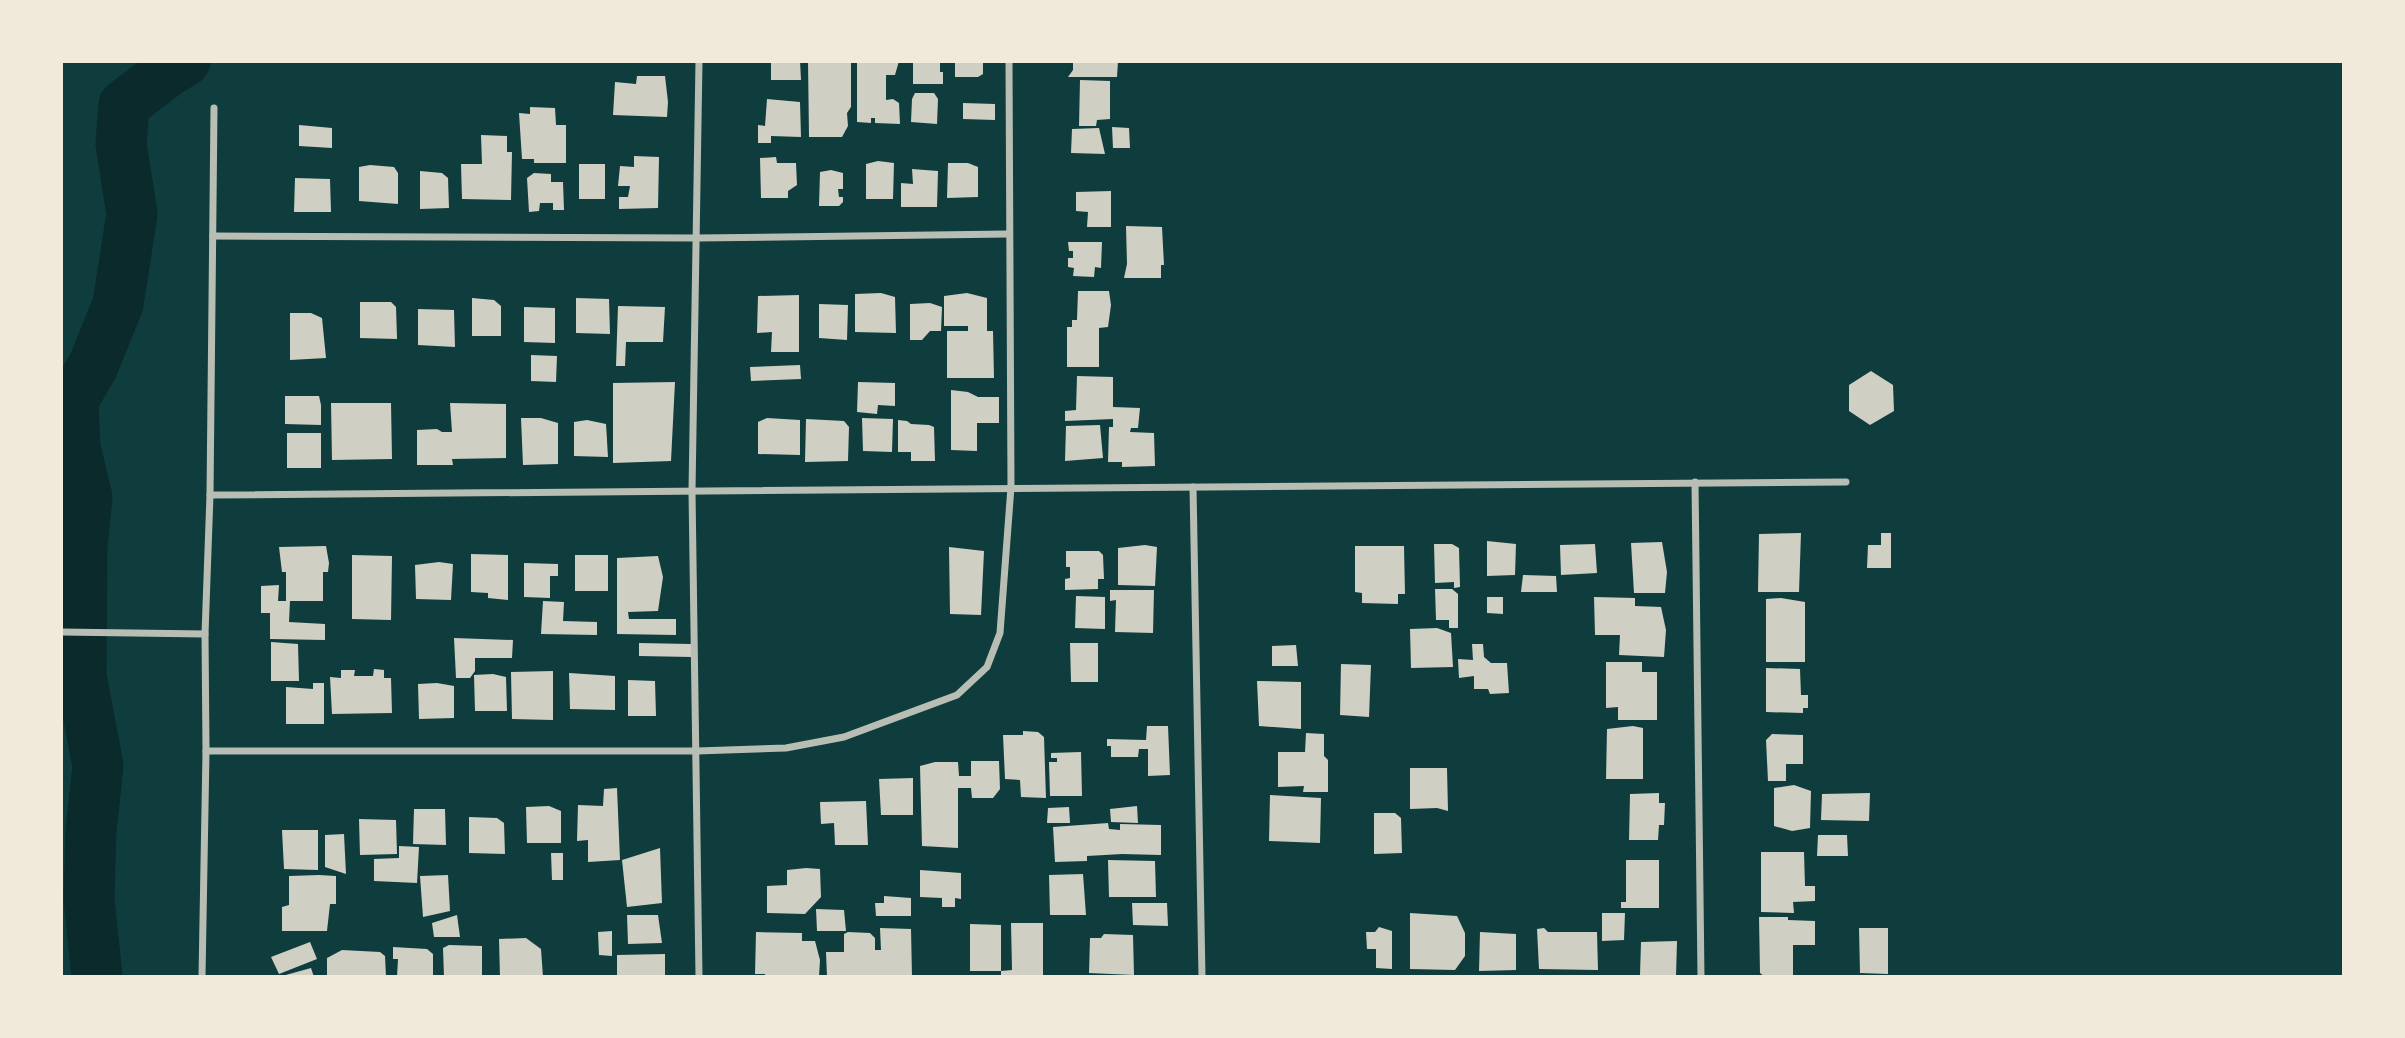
<svg xmlns="http://www.w3.org/2000/svg" width="2405" height="1038" font-family="Literata,serif">
	<style>
		.lines { fill: none; stroke-linecap: round; stroke-linejoin: round }
		.river { stroke: #0a2a2b; stroke-width: 51 }
		.building { fill: #cfcfc3 }
		.minor { stroke: #b8beb3; stroke-width: 7 }
	</style>
	<rect width="100%" height="100%" fill="#0f3d3e"/>
	<g class="lines">
		<polyline class="river" points="97,977 89,899 91,831 98,766 81,676 82,547 87,497 75,448 73,400 93,366 118,304 132,214 121,144 124,105 167,72 185,61"/>
	</g>
	<g class="building">
		<polygon points="771,61 800,61 801,80 771,80"/>
		<polygon points="808,61 851,61 851,107 847,113 848,126 842,137 809,137"/>
		<polygon points="857,61 899,61 895,75 886,75 886,100 893,99 899,103 900,124 875,123 875,118 871,118 871,123 857,122"/>
		<polygon points="913,61 940,61 940,72 943,72 943,84 913,84"/>
		<polygon points="955,61 983,61 983,74 978,77 955,77"/>
		<polygon points="1073,61 1118,61 1117,77 1068,77 1073,70"/>
		<polygon points="637,76 665,76 668,102 667,117 613,115 615,82 636,84"/>
		<polygon points="1080,80 1110,81 1110,119 1097,120 1096,126 1079,126"/>
		<polygon points="915,93 934,93 938,99 937,124 911,122 912,99"/>
		<polygon points="767,99 800,102 801,137 771,136 771,143 758,143 758,125 765,126"/>
		<polygon points="963,103 995,104 995,120 963,119"/>
		<polygon points="530,107 555,108 556,125 566,125 566,163 534,163 534,159 522,159 519,113 530,114"/>
		<polygon points="299,125 332,128 332,148 299,146"/>
		<polygon points="1112,127 1129,128 1130,148 1113,148"/>
		<polygon points="1099,128 1105,154 1071,153 1072,129"/>
		<polygon points="481,135 507,136 507,152 512,152 511,200 462,199 461,164 482,164"/>
		<polygon points="634,156 659,157 658,208 619,209 619,197 628,197 630,186 618,186 620,166 634,167"/>
		<polygon points="776,157 777,163 796,163 797,185 788,191 788,198 761,198 760,158"/>
		<polygon points="878,161 894,163 893,199 866,199 866,164"/>
		<polygon points="948,163 968,163 978,167 978,197 947,198"/>
		<rect x="579" y="164" width="26" height="35"/>
		<polygon points="370,165 394,167 398,173 398,204 359,201 359,167"/>
		<polygon points="912,169 938,171 937,207 901,207 901,183 913,184"/>
		<polygon points="831,170 843,173 843,189 838,189 839,197 843,197 843,202 839,206 819,206 820,172"/>
		<polygon points="420,171 442,173 448,178 449,208 420,209"/>
		<polygon points="534,173 551,174 551,182 563,182 564,210 553,210 553,203 540,203 539,211 529,212 527,178"/>
		<polygon points="295,178 330,179 331,212 294,212"/>
		<polygon points="1111,191 1111,227 1087,227 1088,212 1076,211 1076,192"/>
		<polygon points="1126,226 1162,227 1164,265 1161,265 1161,278 1124,278 1127,264"/>
		<polygon points="1068,242 1102,242 1101,268 1095,267 1094,277 1073,276 1074,268 1068,267 1068,258 1073,258 1073,251 1069,251"/>
		<polygon points="1078,291 1109,291 1111,305 1108,327 1099,328 1099,367 1067,367 1067,327 1072,327 1072,320 1077,320"/>
		<polygon points="881,293 895,297 896,333 855,332 855,294"/>
		<polygon points="967,293 987,298 987,331 993,331 994,378 947,378 947,331 968,331 968,326 944,326 944,296"/>
		<polygon points="799,295 799,352 771,352 772,332 757,333 758,296"/>
		<polygon points="472,298 494,300 501,306 501,336 472,336"/>
		<polygon points="576,298 609,299 610,334 576,333"/>
		<polygon points="360,302 391,302 396,307 397,339 360,338"/>
		<polygon points="930,303 942,307 941,331 930,331 922,340 910,340 910,304"/>
		<polygon points="819,304 848,305 847,340 819,338"/>
		<polygon points="618,306 665,307 663,342 626,342 625,366 616,366"/>
		<polygon points="524,307 555,308 555,343 524,342"/>
		<polygon points="418,309 454,310 455,347 418,345"/>
		<polygon points="290,313 311,313 322,318 326,358 290,360"/>
		<polygon points="531,355 557,356 556,382 531,381"/>
		<polygon points="800,365 801,379 751,381 750,367"/>
		<polygon points="1871,371 1893,385 1894,411 1870,425 1849,411 1849,385"/>
		<polygon points="1077,376 1113,377 1113,407 1140,408 1138,428 1131,428 1130,432 1154,433 1155,466 1122,467 1122,462 1108,462 1109,427 1113,427 1113,419 1065,421 1065,411 1076,410"/>
		<polygon points="675,382 671,461 613,463 613,383"/>
		<polygon points="858,382 895,383 895,406 878,405 877,414 857,412"/>
		<polygon points="951,390 968,392 978,397 999,397 999,423 977,423 977,451 951,450"/>
		<polygon points="285,396 319,396 321,405 321,425 285,424"/>
		<polygon points="331,403 391,403 392,459 332,460"/>
		<polygon points="450,403 506,404 506,458 452,459 453,465 417,465 417,430 437,429 442,432 452,432"/>
		<polygon points="521,418 541,418 558,423 558,464 523,465"/>
		<polygon points="767,418 800,420 800,455 758,454 758,422"/>
		<polygon points="862,418 893,419 892,452 863,451"/>
		<polygon points="806,419 844,421 849,427 848,461 805,462"/>
		<polygon points="587,420 606,424 608,457 574,456 574,422"/>
		<polygon points="898,420 907,421 911,424 929,425 934,427 935,461 911,461 911,452 898,452"/>
		<polygon points="1100,425 1103,458 1065,461 1066,426"/>
		<rect x="287" y="433" width="34" height="35"/>
		<polygon points="1801,533 1799,592 1758,592 1759,534"/>
		<polygon points="1881,533 1891,533 1891,568 1867,568 1868,545 1881,545"/>
		<polygon points="1487,541 1516,544 1515,575 1487,576"/>
		<polygon points="1662,542 1667,572 1665,593 1634,593 1631,543"/>
		<polygon points="1434,544 1452,544 1459,548 1460,587 1454,588 1454,582 1435,583"/>
		<polygon points="1595,544 1597,573 1561,575 1560,545"/>
		<polygon points="1145,545 1157,547 1155,586 1118,585 1118,548"/>
		<polygon points="326,546 329,563 328,572 323,572 323,601 290,601 289,622 325,624 325,640 270,639 270,613 261,613 261,586 279,585 278,601 286,601 286,572 282,572 279,547"/>
		<polygon points="1355,546 1404,546 1405,594 1398,594 1398,604 1362,603 1362,593 1355,592"/>
		<polygon points="949,547 984,551 981,615 950,614"/>
		<polygon points="1066,551 1099,551 1103,555 1104,579 1098,579 1098,589 1065,590 1065,579 1070,578 1070,567 1066,567"/>
		<polygon points="471,554 508,555 508,600 488,598 488,593 471,592"/>
		<polygon points="352,555 392,556 391,620 352,619"/>
		<rect x="575" y="555" width="33" height="36"/>
		<polygon points="658,556 663,577 658,611 628,612 629,619 676,619 676,635 617,634 617,558"/>
		<polygon points="439,562 453,564 451,600 416,599 415,565"/>
		<polygon points="524,563 558,564 558,576 550,576 550,598 524,597"/>
		<polygon points="1523,575 1556,576 1557,592 1521,592"/>
		<polygon points="1435,589 1452,589 1458,594 1458,628 1449,628 1449,620 1436,620"/>
		<polygon points="1110,590 1154,590 1153,633 1115,632 1116,600 1110,601"/>
		<polygon points="1076,596 1105,597 1105,629 1075,628"/>
		<polygon points="1487,597 1503,597 1503,614 1487,613"/>
		<polygon points="1594,597 1635,598 1635,606 1661,607 1666,630 1664,657 1619,655 1620,635 1595,635"/>
		<polygon points="1781,598 1805,602 1805,662 1766,662 1766,599"/>
		<polygon points="543,601 564,602 563,621 597,622 597,635 541,634"/>
		<polygon points="1437,628 1451,633 1453,667 1411,668 1410,629"/>
		<polygon points="454,638 513,640 512,658 475,658 475,671 470,678 456,678"/>
		<polygon points="271,642 298,644 299,681 271,681"/>
		<polygon points="639,643 691,644 691,657 639,656"/>
		<polygon points="1070,643 1098,643 1098,682 1071,682"/>
		<polygon points="1472,644 1483,644 1484,657 1491,663 1507,663 1509,693 1490,694 1488,689 1474,689 1474,676 1459,678 1458,659 1473,660"/>
		<polygon points="1296,645 1298,666 1272,666 1272,646"/>
		<polygon points="1606,662 1642,662 1642,672 1657,672 1657,720 1618,720 1618,707 1606,708"/>
		<polygon points="1341,664 1371,665 1369,717 1340,715"/>
		<polygon points="1766,668 1800,669 1801,695 1808,695 1808,708 1803,708 1803,713 1766,712"/>
		<polygon points="374,669 384,670 384,678 391,678 392,713 332,714 330,677 341,678 341,670 355,670 354,676 373,676"/>
		<polygon points="553,671 553,720 512,719 511,672"/>
		<polygon points="569,673 615,676 615,710 570,709"/>
		<polygon points="493,674 506,677 507,711 475,711 474,675"/>
		<polygon points="628,680 655,681 656,716 628,716"/>
		<polygon points="1257,681 1301,682 1301,729 1259,726"/>
		<polygon points="313,683 324,683 324,724 286,724 286,687 313,689"/>
		<polygon points="437,683 454,686 454,718 419,719 418,684"/>
		<polygon points="1147,726 1168,726 1170,775 1148,776 1148,749 1139,749 1138,757 1111,757 1111,746 1107,746 1107,739 1146,740"/>
		<polygon points="1633,726 1643,728 1643,779 1606,779 1607,729"/>
		<polygon points="1023,731 1038,732 1044,737 1046,798 1021,797 1020,780 1005,779 1003,735 1023,735"/>
		<polygon points="1306,733 1324,734 1324,756 1328,760 1328,792 1303,792 1304,786 1278,787 1278,752 1305,752"/>
		<polygon points="1772,734 1803,735 1803,764 1786,764 1786,781 1768,781 1766,740"/>
		<polygon points="1081,752 1082,796 1050,796 1049,762 1057,762 1057,758 1051,758 1051,753"/>
		<polygon points="971,761 999,761 1000,789 993,798 972,798 971,788 958,788 958,848 922,846 920,766 935,762 958,762 959,776 971,776"/>
		<polygon points="1410,768 1447,768 1448,811 1437,808 1410,809"/>
		<polygon points="913,778 913,815 881,815 879,779"/>
		<polygon points="1794,785 1811,791 1810,828 1792,831 1774,826 1774,788"/>
		<polygon points="617,788 620,860 588,862 588,840 577,841 578,805 603,806 604,789"/>
		<polygon points="1659,793 1659,803 1665,803 1664,825 1659,825 1658,840 1629,840 1630,794"/>
		<polygon points="1870,793 1869,821 1821,820 1822,794"/>
		<polygon points="1270,795 1321,798 1320,843 1269,841"/>
		<polygon points="866,801 868,845 835,845 834,823 821,824 820,802"/>
		<polygon points="549,806 561,811 561,843 527,843 526,807"/>
		<polygon points="1137,806 1138,823 1111,822 1110,809"/>
		<polygon points="1069,807 1070,823 1047,823 1048,808"/>
		<polygon points="414,809 445,809 446,845 413,844"/>
		<polygon points="1374,813 1395,813 1401,818 1402,853 1374,854"/>
		<polygon points="469,817 497,818 504,823 505,854 469,853"/>
		<polygon points="359,819 396,820 397,854 360,855"/>
		<polygon points="1108,823 1109,829 1120,830 1120,824 1161,825 1161,855 1122,854 1087,856 1087,861 1055,862 1053,827"/>
		<polygon points="282,830 318,830 318,870 284,869"/>
		<polygon points="344,834 346,874 325,867 325,835"/>
		<polygon points="1818,835 1847,835 1848,856 1817,856"/>
		<polygon points="399,846 419,847 417,883 374,881 374,859 399,858"/>
		<polygon points="660,848 662,903 627,907 622,860"/>
		<polygon points="1761,852 1804,852 1805,886 1815,886 1815,901 1793,902 1794,913 1761,912"/>
		<polygon points="551,853 563,853 563,880 552,880"/>
		<polygon points="1108,860 1155,861 1156,897 1109,897"/>
		<polygon points="1626,860 1659,860 1659,908 1621,908 1621,902 1626,902"/>
		<polygon points="806,868 820,869 821,897 805,914 767,913 767,886 787,885 787,870"/>
		<polygon points="920,870 961,873 961,899 955,898 955,907 942,907 942,898 920,897"/>
		<polygon points="1083,874 1086,915 1050,915 1049,875"/>
		<polygon points="319,875 336,876 336,904 330,904 327,931 282,931 282,907 289,905 289,876"/>
		<polygon points="448,875 450,911 423,917 420,876"/>
		<polygon points="884,896 911,898 911,916 876,916 875,903 884,903"/>
		<polygon points="1132,903 1167,903 1168,926 1133,925"/>
		<polygon points="816,909 844,910 846,931 817,931"/>
		<polygon points="1410,913 1457,916 1465,933 1465,956 1455,970 1410,969"/>
		<polygon points="1602,913 1625,913 1624,940 1602,941"/>
		<polygon points="457,915 460,937 434,937 432,923"/>
		<polygon points="627,915 658,915 662,943 628,944"/>
		<polygon points="1759,917 1788,917 1788,920 1815,921 1815,945 1793,945 1793,977 1765,977 1760,973"/>
		<polygon points="1011,923 1043,923 1043,977 1001,977 1001,971 970,971 970,924 1001,925 1001,971 1012,970"/>
		<polygon points="1379,927 1392,931 1392,969 1376,968 1376,949 1367,949 1366,932 1375,932"/>
		<polygon points="880,928 911,929 912,977 827,977 826,952 844,952 844,934 848,932 870,933 875,938 875,950 881,950"/>
		<polygon points="1544,928 1548,932 1597,932 1598,970 1539,969 1537,929"/>
		<polygon points="1859,928 1888,928 1888,974 1860,973"/>
		<polygon points="612,931 612,956 599,955 598,932"/>
		<polygon points="756,932 802,933 802,941 815,941 820,960 819,977 765,977 765,974 755,974"/>
		<polygon points="1480,932 1516,934 1516,970 1479,971"/>
		<polygon points="1104,934 1133,935 1134,975 1089,973 1090,938 1101,938"/>
		<polygon points="526,938 541,949 543,977 500,977 499,939"/>
		<polygon points="1677,941 1676,976 1640,975 1641,942"/>
		<polygon points="310,942 317,959 279,974 271,957"/>
		<polygon points="449,945 482,946 482,977 444,977 443,948"/>
		<polygon points="393,947 427,949 433,954 433,977 397,977 398,959 393,959"/>
		<polygon points="342,950 380,952 385,956 386,977 327,977 327,958"/>
		<polygon points="665,954 665,977 617,977 617,955"/>
		<polygon points="311,968 314,977 282,977 282,976"/>
	</g>
	<g class="lines">
		<g class="minor">
			<polyline points="699,61 692,491 699,977"/>
			<polyline points="213,236 697,238 1008,234"/>
			<polyline points="1695,482 1701,977"/>
			<polyline points="1193,487 1202,977"/>
			<polyline points="210,495 1846,482"/>
			<polyline points="61,632 205,634"/>
			<polyline points="206,751 697,751 786,748 844,737 957,695 987,667 1000,633 1011,487 1009,61"/>
			<polyline points="202,977 206,751 205,634 210,495 214,108"/>
		</g>
	</g>
	<rect width="2405" height="1038" fill="none" stroke="#f1e9da" stroke-width="126"/>
</svg>
